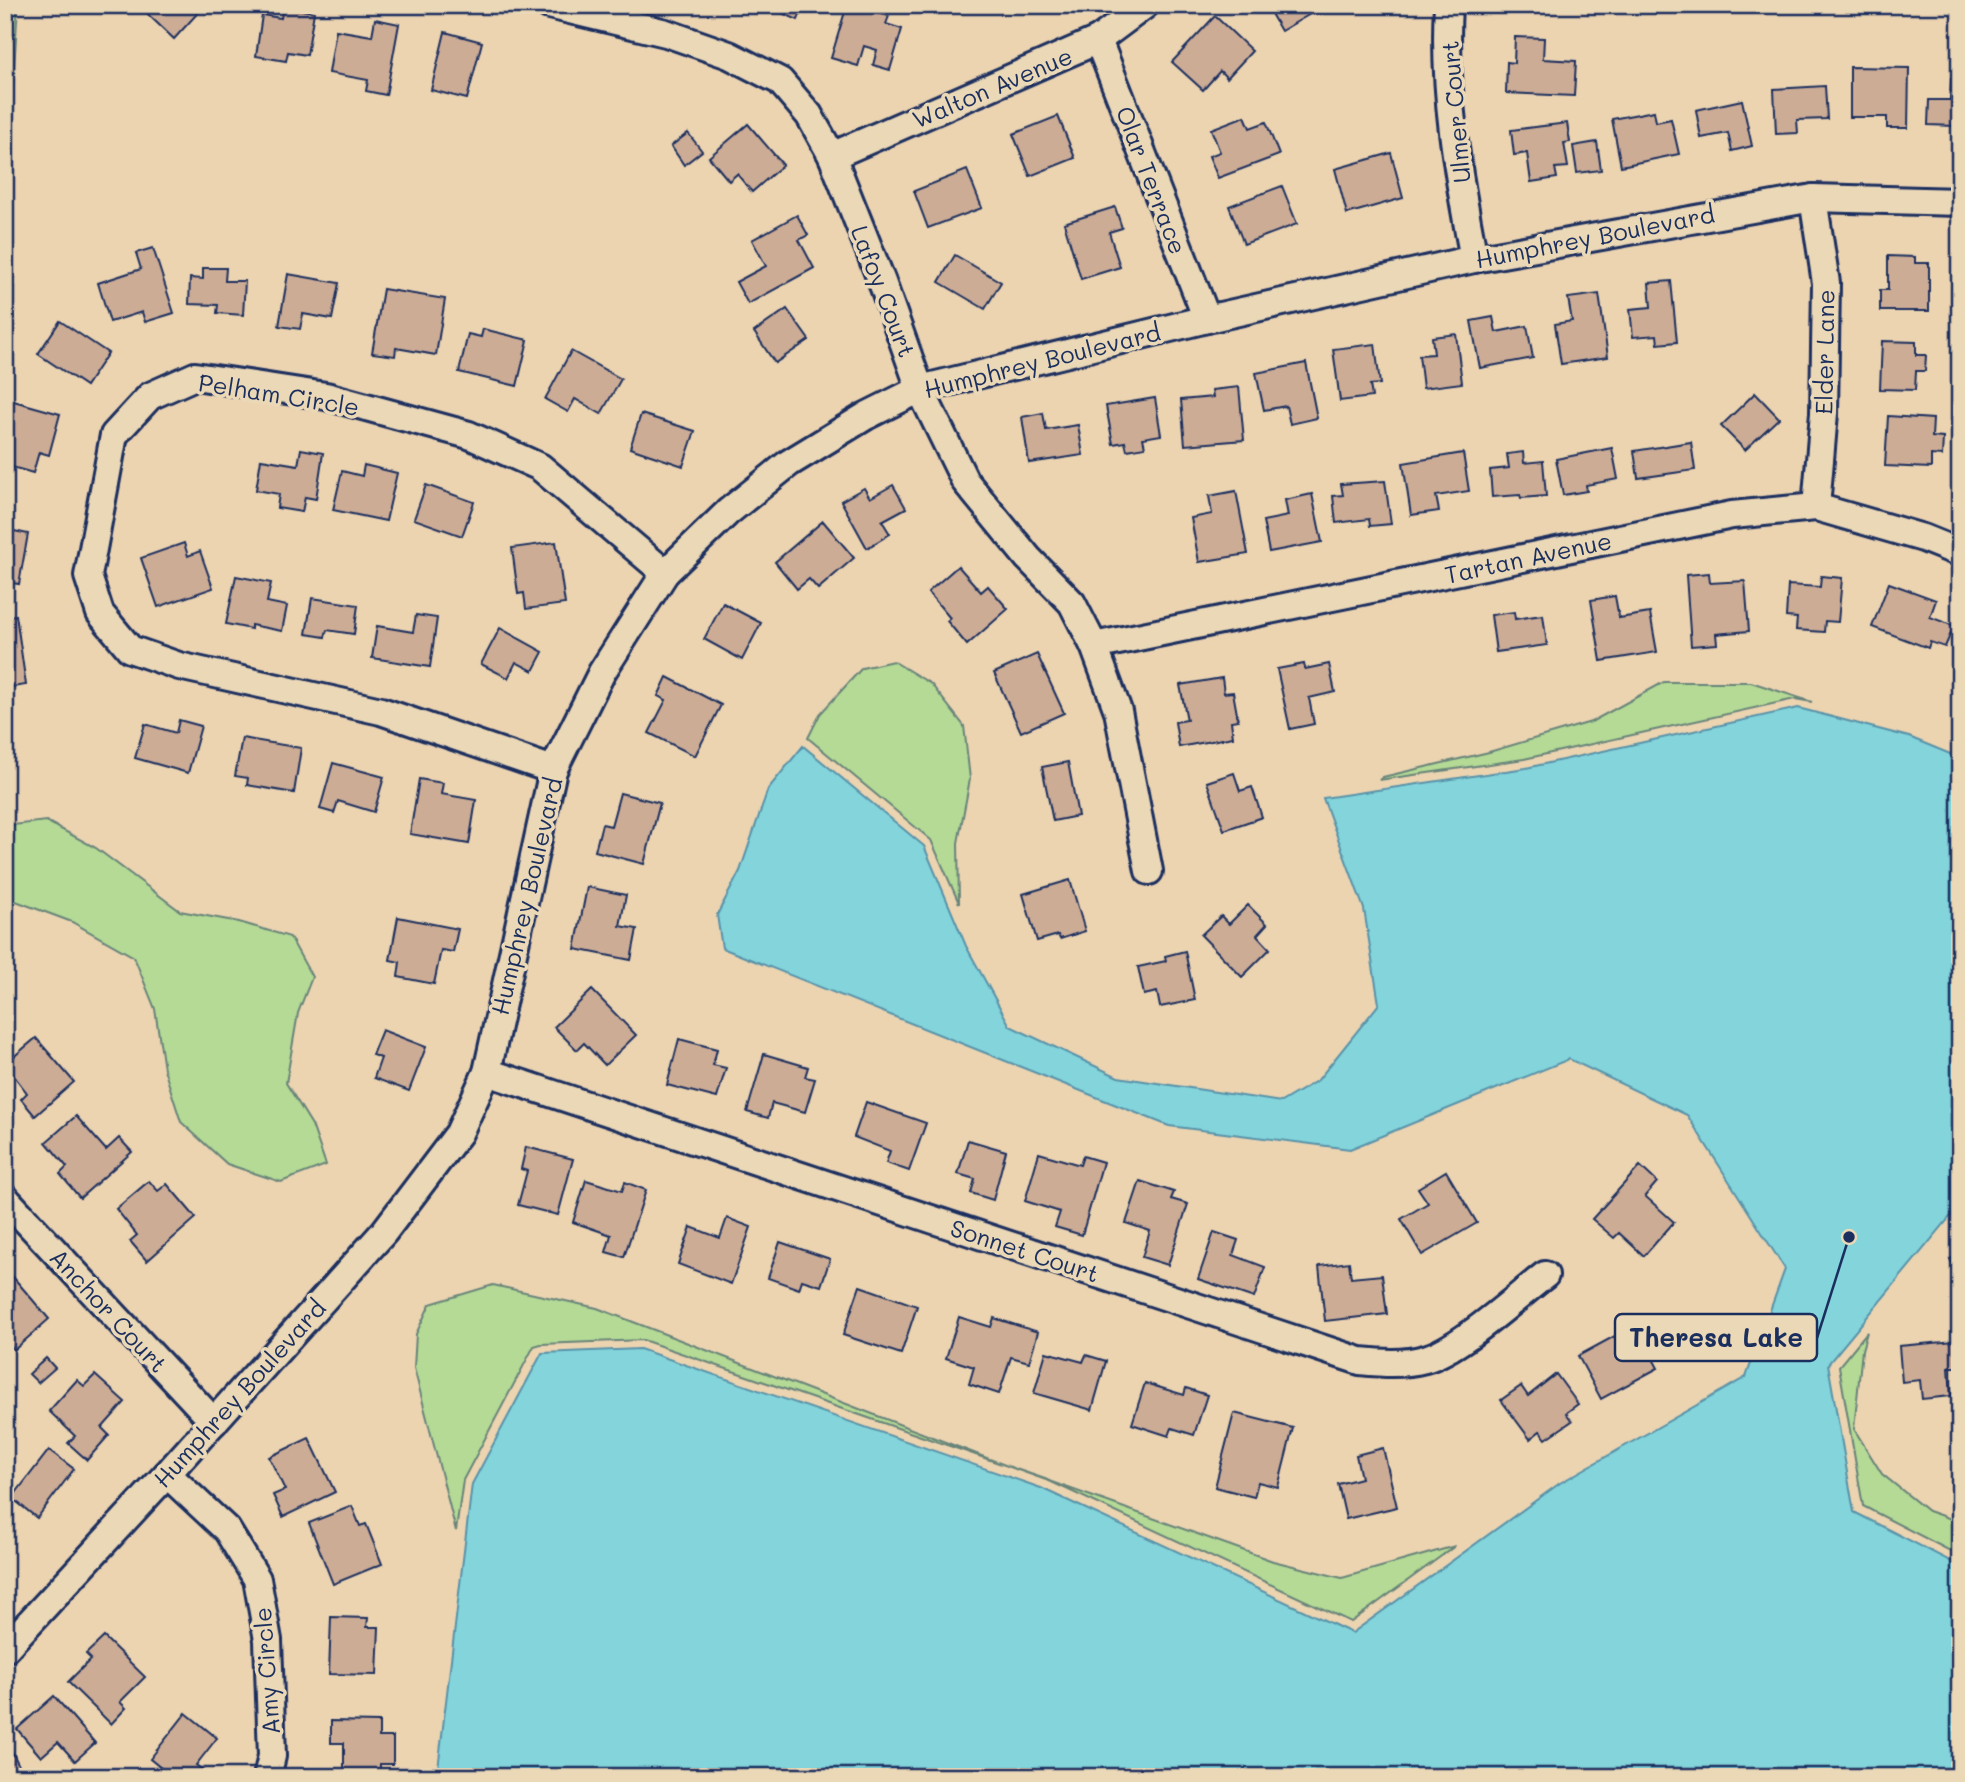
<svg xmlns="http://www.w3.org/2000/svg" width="1965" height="1782" font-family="Mali,sans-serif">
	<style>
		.green { fill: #b4da95; stroke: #68847a; stroke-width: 2 }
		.water { fill: #83d4db; stroke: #5992a9; stroke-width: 2 }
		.building { fill: #cdac95; stroke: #1b2f5e; stroke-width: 2 }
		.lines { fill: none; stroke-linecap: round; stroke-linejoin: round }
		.minor-casing { stroke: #1b2f5e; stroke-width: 32 }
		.minor { stroke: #ebd8b6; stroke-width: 26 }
		.labels { text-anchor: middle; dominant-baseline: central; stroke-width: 7; stroke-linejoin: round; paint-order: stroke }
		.street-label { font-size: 24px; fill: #1b2f5e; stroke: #ebd8b6 }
		.leader { fill: none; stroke: #1b2f5e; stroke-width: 2.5 }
		.callout-dot { fill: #1b2f5e; stroke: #ebd8b6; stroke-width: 2.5 }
		.callout { fill: #ebd8b6; stroke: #1b2f5e; stroke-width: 2.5 }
		.callout-label { font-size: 26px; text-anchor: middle; font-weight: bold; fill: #1b2f5e }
	</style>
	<rect width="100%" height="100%" fill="#ecd4b1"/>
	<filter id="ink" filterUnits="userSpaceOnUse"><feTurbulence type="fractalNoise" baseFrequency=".0143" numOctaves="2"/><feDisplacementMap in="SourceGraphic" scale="14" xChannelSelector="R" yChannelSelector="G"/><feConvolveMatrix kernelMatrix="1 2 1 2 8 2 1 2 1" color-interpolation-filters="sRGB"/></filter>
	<g filter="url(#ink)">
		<g class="green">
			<polygon points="5,5 18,5 8,167 5,177"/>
			<polygon points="893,661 931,684 964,726 970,779 958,843 959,903 931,840 808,738 820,714 862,668"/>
			<polygon points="1664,682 1751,682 1812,702 1795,699 1524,759 1379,780 1383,777 1489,752 1591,722"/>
			<polygon points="46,821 96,848 180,911 239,922 290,937 312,977 298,1013 286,1083 312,1125 326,1165 281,1182 227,1164 181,1122 164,1069 155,1009 134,957 72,922 5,897 5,826"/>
			<polygon points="493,1285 597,1308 1018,1470 1273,1561 1342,1578 1455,1546 1351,1622 1045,1479 643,1340 541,1344 534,1346 463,1480 456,1531 414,1368 416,1334 430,1304"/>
			<polygon points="1867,1332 1862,1350 1854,1429 1882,1474 1928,1511 1960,1522 1960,1556 1863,1506 1839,1366"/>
		</g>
		<polygon class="water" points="1798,708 1909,737 1960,758 1960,1205 1828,1364 1854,1512 1960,1566 1960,1777 437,1777 472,1484 542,1353 640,1349 1041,1488 1352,1633 1560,1483 1746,1377 1785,1269 1687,1115 1569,1059 1350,1149 1169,1126 722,948 717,915 740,871 768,789 803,746 924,846 966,946 1010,1026 1118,1077 1281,1102 1318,1080 1379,1004 1364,909 1323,798 1526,768"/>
		<g class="building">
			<polygon points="138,5 205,5 174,39"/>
			<polygon points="763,5 804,5 798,20"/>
			<polygon points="847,5 889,16 886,24 902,29 890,70 873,65 877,50 864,46 858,66 831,58"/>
			<polygon points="1266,5 1324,5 1324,6 1281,31"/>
			<polygon points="283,7 314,12 307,55 288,52 286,61 256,56 262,15 281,18"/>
			<polygon points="1215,16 1252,51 1227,78 1220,71 1203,90 1172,62"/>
			<polygon points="375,19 399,24 386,95 366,91 368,80 329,73 336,30 372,36"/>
			<polygon points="445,32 482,42 467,99 431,90"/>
			<polygon points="1515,37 1544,38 1543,59 1576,61 1574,96 1506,93 1507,62 1514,63"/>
			<polygon points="1850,67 1909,68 1908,128 1887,128 1887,117 1850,117"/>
			<polygon points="1951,79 1960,80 1960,132 1955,132 1955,126 1928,125 1929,100 1950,100"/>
			<polygon points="1825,86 1827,119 1797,120 1798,133 1776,134 1774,89"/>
			<polygon points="1742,100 1752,146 1732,151 1728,133 1701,138 1696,110"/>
			<polygon points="1654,111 1656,122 1671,119 1679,154 1621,166 1612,119"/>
			<polygon points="1058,116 1075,158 1030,176 1013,134"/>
			<polygon points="1245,116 1250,128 1266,122 1279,155 1218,178 1209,156 1220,152 1211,129"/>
			<polygon points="1567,123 1570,142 1564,143 1568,167 1555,168 1557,178 1531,182 1527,153 1514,155 1511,130"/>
			<polygon points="748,124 783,165 752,192 737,174 729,181 709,157"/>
			<polygon points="688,133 702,151 684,165 671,146"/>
			<polygon points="1597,142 1601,170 1577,173 1573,146"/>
			<polygon points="1391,153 1403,198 1347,214 1335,169"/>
			<polygon points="967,170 982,208 928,228 914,191"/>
			<polygon points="1282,186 1297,224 1244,244 1229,206"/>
			<polygon points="1115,207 1122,228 1109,232 1120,267 1081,279 1064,223"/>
			<polygon points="797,215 808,235 799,240 814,268 748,304 736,282 766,266 752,240"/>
			<polygon points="153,248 174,313 145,322 142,312 110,322 98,283 141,269 136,253"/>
			<polygon points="955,255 1001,282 985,309 939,282"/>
			<polygon points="1888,256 1915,257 1915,263 1929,263 1929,311 1880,311 1880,290 1888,290"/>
			<polygon points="203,268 226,268 225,281 245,281 243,315 217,313 218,305 189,304 190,278 203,279"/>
			<polygon points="288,274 339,283 332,319 303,314 300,329 279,326"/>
			<polygon points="1671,281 1677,342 1658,344 1657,335 1633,337 1630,309 1651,307 1649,283"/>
			<polygon points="383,289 445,299 436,355 396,348 395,356 372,353"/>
			<polygon points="1599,294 1608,357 1561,364 1555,324 1572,321 1568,298"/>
			<polygon points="787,309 809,340 775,363 754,332"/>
			<polygon points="1493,317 1496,332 1527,326 1533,358 1480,368 1471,321"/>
			<polygon points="60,321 108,353 86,386 38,354"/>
			<polygon points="483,329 528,340 517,386 459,372 468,334 481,337"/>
			<polygon points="1456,334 1462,383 1423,388 1419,355 1434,354 1432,337"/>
			<polygon points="1882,341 1916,342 1916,355 1926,355 1925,371 1916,371 1915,390 1880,389"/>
			<polygon points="1375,344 1380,384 1370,385 1372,397 1340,401 1333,349"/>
			<polygon points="571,351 621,379 601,414 575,399 568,412 545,399"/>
			<polygon points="1306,363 1317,418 1290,424 1286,406 1264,410 1256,373"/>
			<polygon points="1239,387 1244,440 1185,445 1181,400 1213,397 1212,390"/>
			<polygon points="1755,393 1779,418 1745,450 1721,426"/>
			<polygon points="1155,398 1161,435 1143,438 1145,447 1127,450 1125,442 1113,444 1106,406"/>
			<polygon points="10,400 60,414 49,455 39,452 33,473 5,465 5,416"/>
			<polygon points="1043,413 1046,430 1078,425 1083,455 1029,463 1022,417"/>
			<polygon points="641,414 695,431 683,466 630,448"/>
			<polygon points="1888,416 1933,419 1932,437 1943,438 1942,456 1931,455 1931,468 1885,466"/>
			<polygon points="1691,442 1695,470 1638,478 1634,451"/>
			<polygon points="1612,448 1618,479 1586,485 1587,491 1563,495 1556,459"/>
			<polygon points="301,449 323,453 316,499 305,497 302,512 277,508 279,494 256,490 261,459 298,465"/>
			<polygon points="1523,452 1524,463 1543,461 1546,496 1521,498 1520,495 1492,497 1490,470 1509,468 1507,454"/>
			<polygon points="1463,453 1469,491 1436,496 1439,511 1411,515 1403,463"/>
			<polygon points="364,465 397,473 386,521 333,510 342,471 362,476"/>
			<polygon points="1385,481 1391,524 1370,526 1369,519 1336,523 1333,496 1343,495 1341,484"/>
			<polygon points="426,485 474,502 462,536 414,519"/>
			<polygon points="893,485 906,508 882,521 890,534 867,548 841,501 864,488 870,498"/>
			<polygon points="1236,491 1248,554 1199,562 1191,518 1212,514 1209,496"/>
			<polygon points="1312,494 1322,542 1269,552 1263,521 1288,516 1285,500"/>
			<polygon points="823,521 854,558 818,589 809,579 797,589 775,562"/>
			<polygon points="5,529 28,534 19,584 5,582"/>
			<polygon points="556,542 565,604 526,609 524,593 518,594 512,548"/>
			<polygon points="184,543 188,556 200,551 213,588 158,607 141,558"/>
			<polygon points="958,566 981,592 988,586 1008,609 967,645 947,621 950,618 928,592"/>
			<polygon points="1709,573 1710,583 1745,581 1749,631 1716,634 1717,644 1691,646 1686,575"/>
			<polygon points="236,576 271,583 267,602 287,606 282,631 251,625 251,629 226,624"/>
			<polygon points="1821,576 1842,578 1838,622 1825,621 1824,632 1796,630 1797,618 1786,617 1788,585 1820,587"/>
			<polygon points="1889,583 1936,600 1930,617 1954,626 1945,647 1930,642 1928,648 1872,627"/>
			<polygon points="1615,596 1619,618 1650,613 1657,652 1601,661 1591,600"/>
			<polygon points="312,598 358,605 354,634 327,630 325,637 306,634"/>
			<polygon points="723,603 761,623 742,660 704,639"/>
			<polygon points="1514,612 1515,619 1543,615 1547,645 1496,652 1491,615"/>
			<polygon points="16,615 26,685 5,688 5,617"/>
			<polygon points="416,615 437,618 430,667 372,658 377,626 413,632"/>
			<polygon points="500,628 543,652 533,671 516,662 508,678 481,664"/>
			<polygon points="1037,654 1064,713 1021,732 994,673"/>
			<polygon points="1304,664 1305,669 1329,664 1335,692 1309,698 1314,724 1290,729 1277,669"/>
			<polygon points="667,677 721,705 695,756 649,733 666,700 658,696"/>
			<polygon points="1222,678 1224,693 1233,692 1238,720 1231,721 1233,737 1179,747 1175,722 1187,720 1180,685"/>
			<polygon points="179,720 201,726 188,773 135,758 145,724 176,733"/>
			<polygon points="242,738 301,748 294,793 247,785 248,778 235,776"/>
			<polygon points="1068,762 1078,816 1053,821 1042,767"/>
			<polygon points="333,763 384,777 374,812 338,801 334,813 320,809"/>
			<polygon points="1234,773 1240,791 1252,787 1262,817 1224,830 1207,782"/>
			<polygon points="419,779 443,783 441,794 476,800 469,844 410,834"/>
			<polygon points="620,793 660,803 644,864 595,851 602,824 611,826"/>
			<polygon points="1070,880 1085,931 1060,939 1058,935 1037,941 1023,894"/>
			<polygon points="587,887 626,895 620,926 637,929 631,960 575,949"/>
			<polygon points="1248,905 1267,924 1257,935 1270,949 1242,977 1201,935 1221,916 1229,924"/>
			<polygon points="398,917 458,929 453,952 441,950 434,984 398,977 400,962 390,960"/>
			<polygon points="1185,951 1195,1000 1160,1007 1157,992 1144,995 1138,967 1166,961 1165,956"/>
			<polygon points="592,990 636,1035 605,1065 584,1043 577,1050 554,1027"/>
			<polygon points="382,1030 426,1047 409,1091 374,1078 381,1058 372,1055"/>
			<polygon points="36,1038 74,1082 35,1116 21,1099 27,1093 5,1064"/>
			<polygon points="679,1039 717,1049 713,1065 726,1068 717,1098 667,1085"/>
			<polygon points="764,1054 808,1067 805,1077 815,1079 805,1112 772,1103 768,1118 747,1112"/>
			<polygon points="866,1102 926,1123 909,1171 886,1163 890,1151 854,1137"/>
			<polygon points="76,1116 106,1150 119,1138 132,1152 80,1198 60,1174 67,1167 46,1142"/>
			<polygon points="968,1140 1006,1151 993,1200 971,1193 975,1179 958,1174"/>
			<polygon points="526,1147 573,1159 558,1215 518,1205 527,1171 521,1169"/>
			<polygon points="1039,1153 1080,1165 1083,1156 1103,1162 1082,1235 1055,1227 1060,1212 1025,1201"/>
			<polygon points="1640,1166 1657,1182 1645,1196 1674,1222 1644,1256 1619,1233 1614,1238 1592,1219"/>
			<polygon points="1446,1171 1477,1223 1422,1255 1401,1219 1428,1203 1418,1188"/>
			<polygon points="586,1180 622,1191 625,1182 646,1190 624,1257 606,1252 611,1235 573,1222"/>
			<polygon points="149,1181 158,1191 167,1184 196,1218 147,1261 130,1241 137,1235 116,1209"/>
			<polygon points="1140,1181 1174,1192 1171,1199 1188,1204 1168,1265 1142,1257 1150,1231 1126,1223"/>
			<polygon points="727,1218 751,1227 731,1284 678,1264 691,1227 720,1238"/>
			<polygon points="1214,1232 1238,1240 1233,1255 1265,1267 1254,1298 1198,1279"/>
			<polygon points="780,1242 830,1259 821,1286 802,1280 799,1289 768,1278"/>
			<polygon points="1960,1254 1960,1279 1950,1259"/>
			<polygon points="1349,1262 1351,1278 1382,1275 1387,1314 1325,1321 1319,1266"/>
			<polygon points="13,1277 49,1319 14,1350 5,1340 5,1284"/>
			<polygon points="860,1286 917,1306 901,1354 843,1335"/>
			<polygon points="959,1317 991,1327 994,1318 1038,1332 1029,1362 1011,1357 999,1394 969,1384 974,1367 946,1358"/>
			<polygon points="1635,1325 1658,1368 1601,1399 1578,1356"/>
			<polygon points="1955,1341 1957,1367 1949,1367 1951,1396 1922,1399 1920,1380 1902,1382 1899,1346"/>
			<polygon points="1046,1352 1083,1362 1086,1355 1106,1361 1092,1410 1034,1393"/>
			<polygon points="46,1358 55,1368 38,1383 29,1374"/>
			<polygon points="1556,1374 1578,1404 1566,1413 1572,1421 1546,1439 1540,1431 1530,1439 1501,1400 1521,1386 1528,1396"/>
			<polygon points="95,1375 125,1402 102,1428 109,1435 87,1460 68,1443 75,1436 49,1411 77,1380 84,1386"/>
			<polygon points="1145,1383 1184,1395 1186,1388 1207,1395 1194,1435 1172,1428 1169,1436 1132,1424"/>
			<polygon points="1234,1413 1293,1428 1278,1487 1258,1482 1254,1497 1215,1487"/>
			<polygon points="309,1438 335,1492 283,1517 273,1495 285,1490 269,1457"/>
			<polygon points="1383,1448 1397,1507 1346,1519 1338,1484 1361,1478 1356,1455"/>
			<polygon points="49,1450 74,1469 37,1518 12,1498"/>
			<polygon points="352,1506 360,1526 366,1524 382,1564 333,1584 309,1523"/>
			<polygon points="331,1617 368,1618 367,1627 379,1627 377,1675 329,1674"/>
			<polygon points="104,1637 145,1677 120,1702 126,1708 111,1724 68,1682 91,1659 86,1654"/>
			<polygon points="54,1696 95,1743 75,1761 58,1742 41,1757 17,1729"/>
			<polygon points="186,1713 217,1738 196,1765 205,1772 201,1777 172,1777 150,1759"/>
			<polygon points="331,1721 379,1722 379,1737 393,1737 393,1764 380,1764 380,1777 344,1777 344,1743 331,1743"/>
			<polygon points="9,1745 22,1772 12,1777 5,1777 5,1747"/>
		</g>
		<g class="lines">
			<defs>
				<g id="minor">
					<polyline points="549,5 666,33 729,55 780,81 809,115 832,156 882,282 920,389 965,481 1028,558 1072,603 1094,646 1118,711 1149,871"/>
					<path d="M1448,5C1443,91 1458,175 1474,259"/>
					<polyline points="1098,40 1207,319"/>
					<polyline points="832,156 1098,40 1145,5"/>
					<polyline points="1813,198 1826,283 1824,413 1816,507"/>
					<polyline points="1094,646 1732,515 1816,507 1923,538 1960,553"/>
					<polyline points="553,770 381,711 179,666 130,649 100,613 88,576 114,435 150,396 195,376 326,396 469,435 540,467 665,573"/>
					<path d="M487,1072L1360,1361C1381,1363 1403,1365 1425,1359C1460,1349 1514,1299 1545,1275"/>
					<polyline points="5,1198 214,1422"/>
					<polyline points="167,1474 227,1530 257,1579 268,1640 272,1756 267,1777"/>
					<polyline points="5,1649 167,1474 384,1232 459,1133 487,1072 553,770 602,672 665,573 728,512 789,463 866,416 920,389 1207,319 1474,259 1813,198 1960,202"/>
				</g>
			</defs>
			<use href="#minor" class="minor-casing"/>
			<use href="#minor" class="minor"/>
		</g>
	</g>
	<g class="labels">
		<g class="street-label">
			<text transform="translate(992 87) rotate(-23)">Walton Avenue</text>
			<text transform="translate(1455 112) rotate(-95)">Ulmer Court</text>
			<text transform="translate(1152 180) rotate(69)">Olar Terrace</text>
			<text transform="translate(1595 236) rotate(-11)">Humphrey Boulevard</text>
			<text transform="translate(884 291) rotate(69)">Lafoy Court</text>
			<text transform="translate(1824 352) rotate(-89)">Elder Lane</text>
			<text transform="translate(1042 360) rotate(-14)">Humphrey Boulevard</text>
			<text transform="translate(279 394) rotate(9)">Pelham Circle</text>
			<text transform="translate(1528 557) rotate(-12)">Tartan Avenue</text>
			<text transform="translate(526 896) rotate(-77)">Humphrey Boulevard</text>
			<text transform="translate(1025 1250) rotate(18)">Sonnet Court</text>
			<text transform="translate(109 1310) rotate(47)">Anchor Court</text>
			<text transform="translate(239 1393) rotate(-48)">Humphrey Boulevard</text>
			<text transform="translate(266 1671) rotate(-94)">Amy Circle</text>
		</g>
	</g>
	<path class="leader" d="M1849 1237L1817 1338"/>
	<circle class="callout-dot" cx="1849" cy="1237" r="7"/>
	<rect class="callout" x="1615" y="1314" width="202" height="47" rx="7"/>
	<g class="callout-label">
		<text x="1716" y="1347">Theresa Lake</text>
	</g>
	<rect width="1965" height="1782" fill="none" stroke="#ebd8b6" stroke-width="28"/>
	<rect x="14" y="14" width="1937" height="1754" fill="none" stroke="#1b2f5e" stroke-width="2.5" filter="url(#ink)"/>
</svg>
